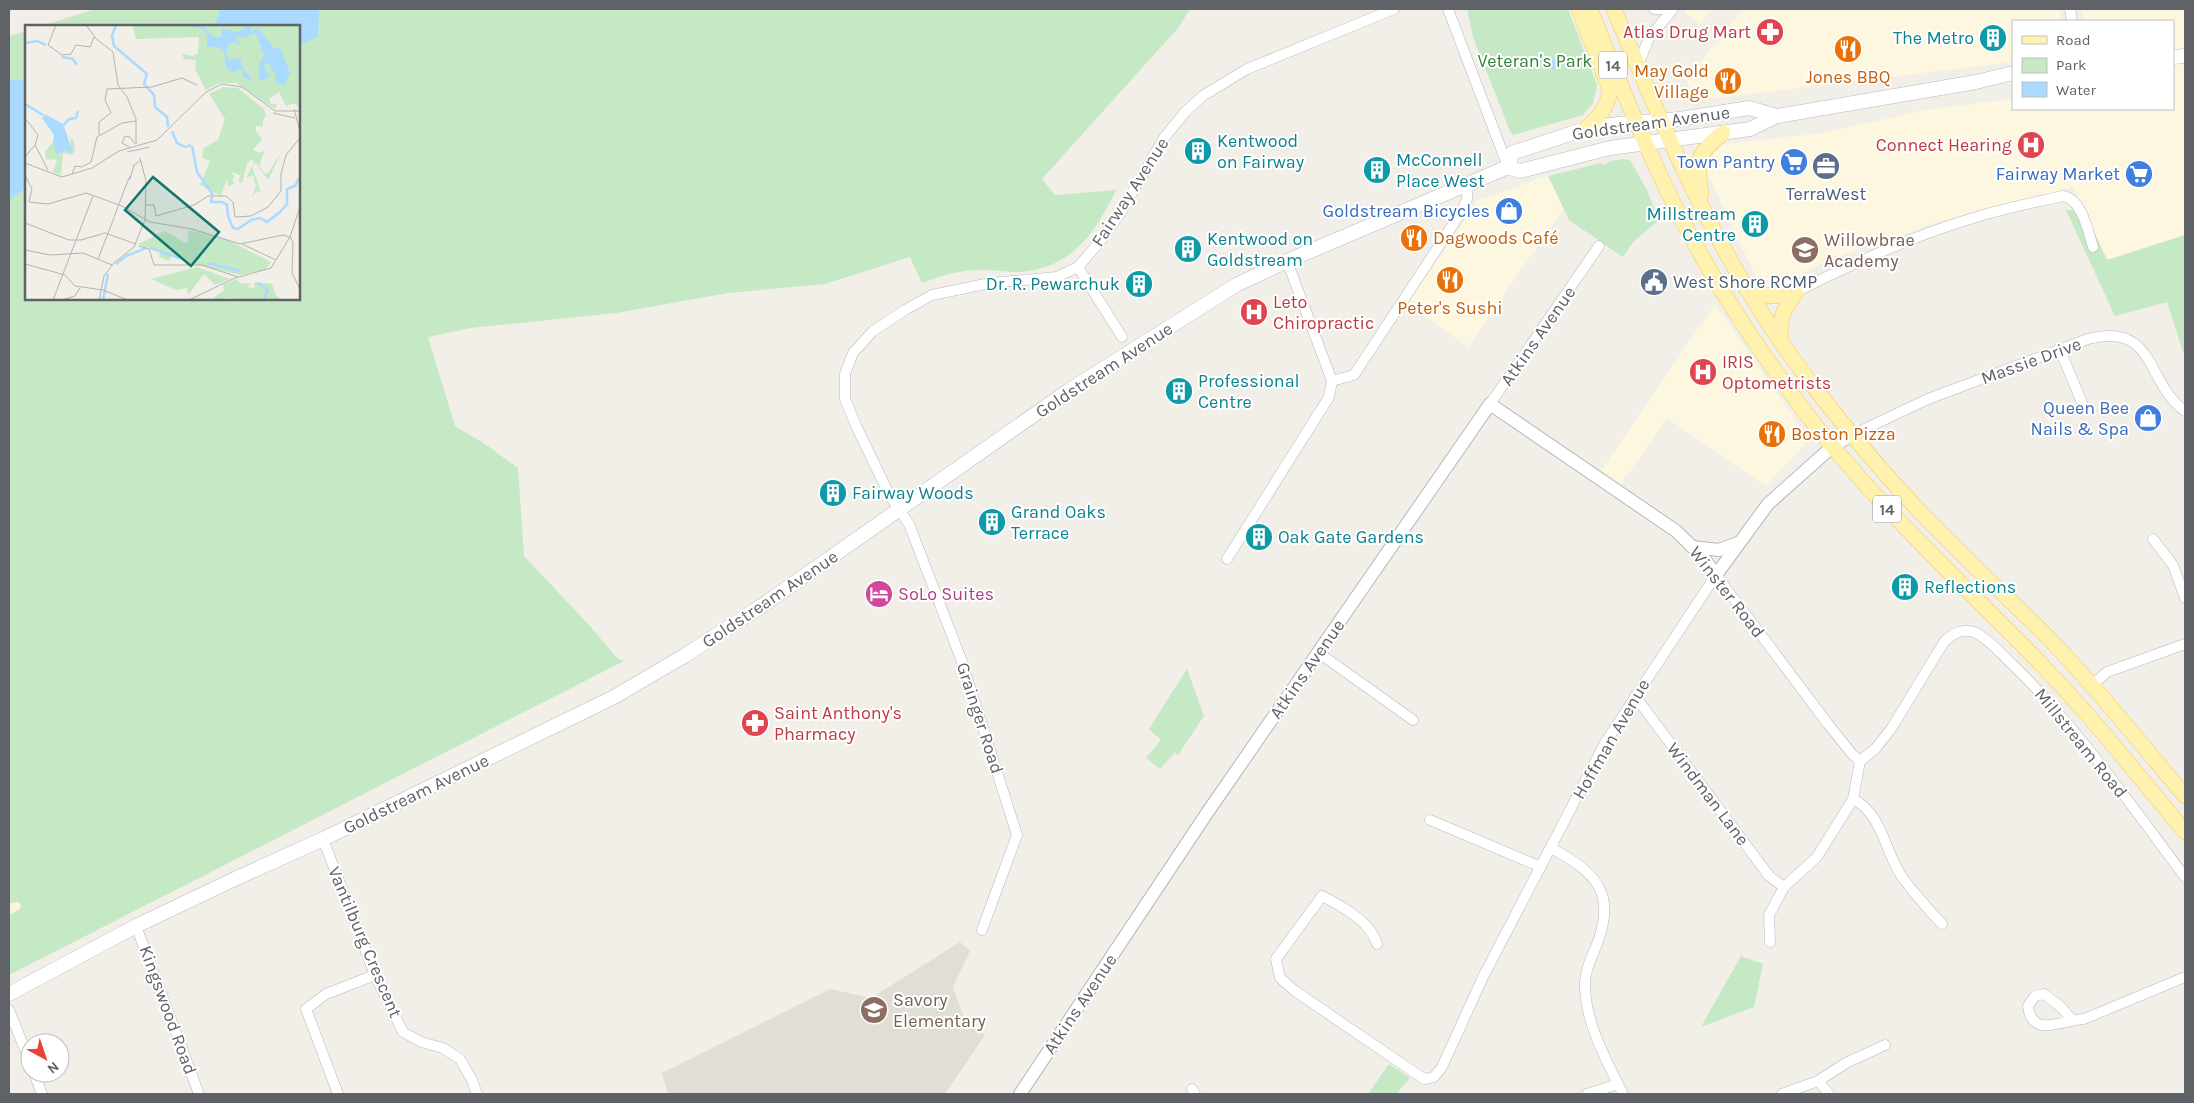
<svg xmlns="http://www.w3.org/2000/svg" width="2194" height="1103" font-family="Karla,sans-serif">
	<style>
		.commercial { fill: #fef7e0 }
		.education { fill: #e1ded6 }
		.green { fill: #c5e8c5 }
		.sand { fill: #fbf3d9 }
		.water { fill: #aadaff }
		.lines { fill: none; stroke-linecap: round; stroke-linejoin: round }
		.minor-casing { stroke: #b5b8bc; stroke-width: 11 }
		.tertiary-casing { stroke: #b5b8bc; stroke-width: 14 }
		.secondary-casing { stroke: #b6babf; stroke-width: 15 }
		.primary-casing { stroke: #f2c960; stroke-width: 16 }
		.minor { stroke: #fff; stroke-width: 10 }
		.tertiary { stroke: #fff; stroke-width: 12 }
		.secondary { stroke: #fff; stroke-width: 14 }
		.primary { stroke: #fff2af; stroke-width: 15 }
		.labels { text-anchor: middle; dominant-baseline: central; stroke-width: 4; stroke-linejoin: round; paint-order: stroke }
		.shield { fill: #fff; stroke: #8f9295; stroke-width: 1 }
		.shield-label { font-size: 16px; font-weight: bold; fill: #5f6368 }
		.health-label { font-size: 18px; fill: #be3a42; stroke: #fff; text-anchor: start }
		.culture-label { font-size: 18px; fill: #0d838f; stroke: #fff; text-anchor: start }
		.park-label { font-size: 18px; fill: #348238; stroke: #fff }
		.food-label { font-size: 18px; fill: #c56008; stroke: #fff }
		.street-label { font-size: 18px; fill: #5f6368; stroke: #fff }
		.shop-label { font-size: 18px; fill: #366cbe; stroke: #fff; text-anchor: end }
		.service-label { font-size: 18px; fill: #4e5e75; stroke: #fff }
		.education-label { font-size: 18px; fill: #785e54; stroke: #fff; text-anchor: start }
		.hotel-label { font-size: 18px; fill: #b23c85; stroke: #fff; text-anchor: start }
		.inset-river { fill: none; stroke: #aadaff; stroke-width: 2.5 }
		.inset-road { fill: none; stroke: #b3b3b1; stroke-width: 1 }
		.view { fill: #0f766e; fill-opacity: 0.15; stroke: #0f766e; stroke-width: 2.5 }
		.inset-edge { fill: none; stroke: #5f6368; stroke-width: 2.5 }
	</style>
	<rect width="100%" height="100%" fill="#f1efe8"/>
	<g class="commercial">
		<polygon points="1687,9 1711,9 1701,24 1685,13"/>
		<polygon points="1743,9 2059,9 2062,21 2013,21 2013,62 1691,101 1687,79"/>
		<polygon points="2082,9 2185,9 2185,235 2107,260 2073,187 1937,222 1896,238 1877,240 1804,272 1798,279 1778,289 1764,286 1758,281 1708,174 1708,167 1714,152 1726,144 1823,133 1925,110 2013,99 2013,109 2173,109 2173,21 2085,21"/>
		<polygon points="1550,175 1565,206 1468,347 1408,304 1477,201"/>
		<polygon points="1715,304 1805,434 1806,443 1766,486 1667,418 1621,484 1601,471"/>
	</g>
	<polygon class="education" points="960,942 970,951 953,987 966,1023 985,1035 945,1094 668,1094 662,1073 830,989 871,998"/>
	<g class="green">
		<path d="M96,9H1190L1178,28L1042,179L1055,195L1116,190C1095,234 1072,268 1019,272C1008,272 996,270 985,270C963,269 942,275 922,283L910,257L825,284L728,293L616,313L471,328L428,337L455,426L485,444L518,468L524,556L589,625L617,658L624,661L9,975L10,36L26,31V299H299V26H41Z"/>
		<polygon points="1467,9 1568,9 1597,85 1593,103 1583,115 1513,135 1510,131 1473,37"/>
		<polygon points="1623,159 1630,160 1647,190 1659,220 1634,241 1623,257 1569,220 1548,176 1601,163 1605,165 1610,161"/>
		<polygon points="2066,210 2084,210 2107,260 2185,235 2185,358 2167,302 2115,316"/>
		<polygon points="1187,669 1204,716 1178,755 1175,752 1160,769 1146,758 1161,740 1149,729"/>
		<polygon points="1741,956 1763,964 1754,1007 1701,1027"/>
		<polygon points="1389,1064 1410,1078 1396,1094 1368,1094"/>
	</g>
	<polygon class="sand" points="18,902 21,905 20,909 9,915 9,903"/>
	<g class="water">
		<polygon points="221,9 319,9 318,36 299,46 299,26 214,26"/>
		<polygon points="1544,56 1552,58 1559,67 1554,70 1549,63 1539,63 1537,57"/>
		<polygon points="9,80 26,80 26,188 9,200"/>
	</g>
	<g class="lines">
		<defs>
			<g id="minor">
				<polyline points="1448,9 1508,167"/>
				<polyline points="1654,9 1667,9"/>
				<polyline points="2070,9 2072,21"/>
				<polyline points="1637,67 1649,38 1673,9"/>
				<polyline points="1287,261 1332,381"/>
				<polyline points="1078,267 1122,337"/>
				<path d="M1796,292C1852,264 1910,237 1970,219C2000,209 2032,203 2063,196C2082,199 2088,231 2093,247"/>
				<polyline points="2060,350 2083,405"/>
				<polyline points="1332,381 1354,375 1460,214 1467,199 1468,184"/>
				<polyline points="1490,404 1599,246"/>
				<path d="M1852,435L1928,399L2088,339C2156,321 2146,384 2185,411"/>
				<polyline points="2153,539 2173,565 2185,598"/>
				<polyline points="1227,559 1329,397 1332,381"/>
				<polyline points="1319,653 1413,720"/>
				<polyline points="2092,685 2107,672 2185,644"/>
				<polyline points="1635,696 1769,876 1784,887"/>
				<path d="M1853,799C1882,813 1885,852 1902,877C1914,893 1928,909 1942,924"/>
				<polyline points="1430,820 1541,867"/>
				<polyline points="323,839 375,975 403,1032 421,1042 443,1048 460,1059 472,1080 477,1094"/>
				<path d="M1551,848C1595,872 1617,892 1597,944C1592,957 1584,972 1585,987C1586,1025 1607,1061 1623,1094"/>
				<polyline points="136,926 199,1094"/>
				<polyline points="982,930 1017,835 961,659 909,524 890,496 857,428 845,399 845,374 853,353 873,331 905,310 932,295 990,283 1057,277 1078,267 1102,239 1121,212 1164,138 1185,112 1204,95 1247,69 1394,9"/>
				<path d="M1770,942L1769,915L1784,887L1817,857L1853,799L1860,761L1875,749L1891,729L1944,642C1952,634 1963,628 1974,632C1988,638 2001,654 2012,664C2078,728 2130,804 2185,877"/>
				<path d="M1377,944C1371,922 1342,906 1322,896L1276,959L1280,978L1295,991L1424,1079L1434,1077L1442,1067L1483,977L1605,743L1716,575L1828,724L1852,754L1860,761"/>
				<polyline points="9,1010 30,1062"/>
				<path d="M2072,1020L2061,1007L2044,994L2035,996L2028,1006C2032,1039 2062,1020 2084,1019L2185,977"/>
				<polyline points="34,1073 42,1094"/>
				<polyline points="1818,1081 1846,1063 1885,1045"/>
				<polyline points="1192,1089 1195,1094"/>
				<polyline points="338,1094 306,1009 326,994 375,975"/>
				<polyline points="1587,1094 1618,1084"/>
				<polyline points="1782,1094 1818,1081 1829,1094"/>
			</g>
			<g id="tertiary">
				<polyline points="1692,547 1719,550 1738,543"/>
				<polyline points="1020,1094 1207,813 1490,404 1676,531 1703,557 1716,575 1768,504 1833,446 1852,435"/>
			</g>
			<g id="secondary">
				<polyline points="2173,57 2185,56"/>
				<polyline points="1508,167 1512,153 1585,129 1618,124 1680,119 1749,108 1777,116"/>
				<polyline points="9,994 136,926 239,877 323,839 614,697 684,656 760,607 1068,391 1236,285 1287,261 1508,167 1520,171 1610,148 1750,129 1777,116 1976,82 2013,73"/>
			</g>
			<g id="primary">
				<path d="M1579,9L1610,90C1607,109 1599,117 1585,129"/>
				<path d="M1590,9C1617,76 1643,143 1676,208C1711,278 1755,345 1802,408C1873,502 1959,580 2041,664C2092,717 2138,775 2185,832"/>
				<path d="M1614,9C1667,139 1724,271 1811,383C1853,438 1898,491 1947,539C1984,577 2024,612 2060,650C2104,697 2144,747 2185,796"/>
				<path d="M1701,194C1696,163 1696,153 1723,133"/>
				<path d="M1746,288C1766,298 1775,297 1796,292"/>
				<path d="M1781,340C1778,318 1784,310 1796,292"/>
			</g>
		</defs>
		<use href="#minor" class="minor-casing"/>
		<use href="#tertiary" class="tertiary-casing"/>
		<use href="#secondary" class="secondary-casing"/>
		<use href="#primary" class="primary-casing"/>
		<use href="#minor" class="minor"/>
		<use href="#tertiary" class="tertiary"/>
		<use href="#secondary" class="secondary"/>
		<use href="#primary" class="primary"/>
	</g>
	<defs>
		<symbol id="pharmacy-disc" viewBox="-11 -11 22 22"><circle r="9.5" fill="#e0444e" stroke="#fff"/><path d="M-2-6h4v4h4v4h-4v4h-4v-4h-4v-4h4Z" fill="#fff"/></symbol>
		<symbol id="building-disc" viewBox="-11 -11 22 22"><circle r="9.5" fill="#0f9aa8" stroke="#fff"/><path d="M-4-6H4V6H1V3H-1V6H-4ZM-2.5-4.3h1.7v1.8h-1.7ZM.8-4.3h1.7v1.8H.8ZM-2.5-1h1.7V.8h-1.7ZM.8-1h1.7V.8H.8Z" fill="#fff"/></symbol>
		<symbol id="restaurant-disc" viewBox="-11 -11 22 22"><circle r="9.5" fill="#e8710a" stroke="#fff"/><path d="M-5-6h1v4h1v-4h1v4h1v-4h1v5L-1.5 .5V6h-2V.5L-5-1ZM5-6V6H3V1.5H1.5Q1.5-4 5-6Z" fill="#fff"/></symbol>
		<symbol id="hospital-disc" viewBox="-11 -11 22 22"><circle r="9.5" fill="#e0444e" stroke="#fff"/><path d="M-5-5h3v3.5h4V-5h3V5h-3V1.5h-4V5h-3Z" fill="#fff"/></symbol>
		<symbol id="supermarket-disc" viewBox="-11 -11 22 22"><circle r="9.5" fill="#3f7fe0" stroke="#fff"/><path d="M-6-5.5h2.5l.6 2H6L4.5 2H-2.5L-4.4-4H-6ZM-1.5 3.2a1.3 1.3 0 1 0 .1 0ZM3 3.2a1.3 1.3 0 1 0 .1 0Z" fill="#fff"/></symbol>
		<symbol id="office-disc" viewBox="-11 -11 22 22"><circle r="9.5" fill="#5c6f8a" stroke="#fff"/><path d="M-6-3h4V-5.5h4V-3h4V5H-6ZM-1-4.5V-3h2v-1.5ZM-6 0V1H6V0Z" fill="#fff"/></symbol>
		<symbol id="shop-disc" viewBox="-11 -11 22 22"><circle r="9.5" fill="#3f7fe0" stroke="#fff"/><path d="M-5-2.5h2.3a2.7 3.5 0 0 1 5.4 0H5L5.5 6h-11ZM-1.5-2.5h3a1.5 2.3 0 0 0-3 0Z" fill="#fff"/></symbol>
		<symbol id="school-disc" viewBox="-11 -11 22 22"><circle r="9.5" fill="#8d6e63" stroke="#fff"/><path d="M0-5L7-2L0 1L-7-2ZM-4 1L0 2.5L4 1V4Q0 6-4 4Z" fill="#fff"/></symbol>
		<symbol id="civic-disc" viewBox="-11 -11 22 22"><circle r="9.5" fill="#5c6f8a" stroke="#fff"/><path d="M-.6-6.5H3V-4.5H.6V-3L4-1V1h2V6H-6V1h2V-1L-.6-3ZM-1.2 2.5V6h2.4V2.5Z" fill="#fff"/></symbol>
		<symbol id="hotel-disc" viewBox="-11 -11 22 22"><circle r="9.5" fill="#d1479c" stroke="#fff"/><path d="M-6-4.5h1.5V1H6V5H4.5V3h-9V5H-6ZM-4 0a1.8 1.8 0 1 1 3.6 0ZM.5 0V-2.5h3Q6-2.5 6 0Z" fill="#fff"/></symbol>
	</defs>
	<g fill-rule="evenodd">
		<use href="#pharmacy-disc" x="1754" y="16" width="32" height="32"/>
		<use href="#building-disc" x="1977" y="22" width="32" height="32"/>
		<use href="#restaurant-disc" x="1832" y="33" width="32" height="32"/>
		<use href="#restaurant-disc" x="1712" y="65" width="32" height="32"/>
		<use href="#hospital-disc" x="2015" y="129" width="32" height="32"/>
		<use href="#building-disc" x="1182" y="135" width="32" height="32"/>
		<use href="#supermarket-disc" x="1778" y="146" width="32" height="32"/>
		<use href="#office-disc" x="1810" y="150" width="32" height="32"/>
		<use href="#building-disc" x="1361" y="154" width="32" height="32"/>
		<use href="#supermarket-disc" x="2123" y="158" width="32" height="32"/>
		<use href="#shop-disc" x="1493" y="195" width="32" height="32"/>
		<use href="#building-disc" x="1739" y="208" width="32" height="32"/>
		<use href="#restaurant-disc" x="1398" y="222" width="32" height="32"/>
		<use href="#building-disc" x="1172" y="233" width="32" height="32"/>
		<use href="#school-disc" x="1789" y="234" width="32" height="32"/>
		<use href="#restaurant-disc" x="1434" y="264" width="32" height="32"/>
		<use href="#civic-disc" x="1638" y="266" width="32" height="32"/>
		<use href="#building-disc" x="1123" y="268" width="32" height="32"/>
		<use href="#hospital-disc" x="1238" y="296" width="32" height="32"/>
		<use href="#hospital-disc" x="1687" y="356" width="32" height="32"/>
		<use href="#building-disc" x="1163" y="375" width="32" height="32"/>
		<use href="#shop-disc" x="2132" y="402" width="32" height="32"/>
		<use href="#restaurant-disc" x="1756" y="418" width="32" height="32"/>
		<use href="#building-disc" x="817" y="477" width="32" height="32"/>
		<use href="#building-disc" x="976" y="506" width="32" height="32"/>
		<use href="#building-disc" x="1243" y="521" width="32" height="32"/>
		<use href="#building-disc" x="1889" y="571" width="32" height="32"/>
		<use href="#hotel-disc" x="863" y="578" width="32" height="32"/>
		<use href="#pharmacy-disc" x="739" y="707" width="32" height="32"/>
		<use href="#school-disc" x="858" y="994" width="32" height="32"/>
	</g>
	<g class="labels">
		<g class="shield">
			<rect x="1599" y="51.5" width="28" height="27" rx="4"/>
			<rect x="1873" y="495.5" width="28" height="27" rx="4"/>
		</g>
		<g class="shield-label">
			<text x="1613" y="65">14</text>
			<text x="1887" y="509">14</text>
		</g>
		<g class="health-label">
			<text x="1751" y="32" text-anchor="end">Atlas Drug Mart</text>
			<text x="2012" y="145" text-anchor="end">Connect Hearing</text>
			<text x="1273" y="302">Leto<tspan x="1273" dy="21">Chiropractic</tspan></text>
			<text x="1722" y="362">IRIS<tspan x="1722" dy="21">Optometrists</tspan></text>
			<text x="774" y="713">Saint Anthony's<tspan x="774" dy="21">Pharmacy</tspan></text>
		</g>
		<g class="culture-label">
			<text x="1974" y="38" text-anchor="end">The Metro</text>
			<text x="1217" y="141">Kentwood<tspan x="1217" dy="21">on Fairway</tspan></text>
			<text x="1396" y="160">McConnell<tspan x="1396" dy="21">Place West</tspan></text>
			<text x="1736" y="214" text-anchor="end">Millstream<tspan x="1736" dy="21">Centre</tspan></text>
			<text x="1207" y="239">Kentwood on<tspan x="1207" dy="21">Goldstream</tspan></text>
			<text x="1120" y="284" text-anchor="end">Dr. R. Pewarchuk</text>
			<text x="1198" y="381">Professional<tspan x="1198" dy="21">Centre</tspan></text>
			<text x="852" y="493">Fairway Woods</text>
			<text x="1011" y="512">Grand Oaks<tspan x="1011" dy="21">Terrace</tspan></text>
			<text x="1278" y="537">Oak Gate Gardens</text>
			<text x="1924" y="587">Reflections</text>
		</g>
		<g class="park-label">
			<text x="1535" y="61">Veteran's Park</text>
		</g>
		<g class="food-label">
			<text x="1709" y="71" text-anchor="end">May Gold<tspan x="1709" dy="21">Village</tspan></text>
			<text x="1848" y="77">Jones BBQ</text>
			<text x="1433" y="238" text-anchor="start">Dagwoods Café</text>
			<text x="1450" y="308">Peter's Sushi</text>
			<text x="1791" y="434" text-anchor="start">Boston Pizza</text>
		</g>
		<g class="street-label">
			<text transform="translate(1651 123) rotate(-8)">Goldstream Avenue</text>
			<text transform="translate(1130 192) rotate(-57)">Fairway Avenue</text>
			<text transform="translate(1538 336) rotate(-55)">Atkins Avenue</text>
			<text transform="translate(2031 361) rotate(-20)">Massie Drive</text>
			<text transform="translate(1104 370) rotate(-33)">Goldstream Avenue</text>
			<text transform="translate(1727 592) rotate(52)">Winster Road</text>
			<text transform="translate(770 599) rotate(-34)">Goldstream Avenue</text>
			<text transform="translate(1307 669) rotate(-55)">Atkins Avenue</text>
			<text transform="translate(980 718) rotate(72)">Grainger Road</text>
			<text transform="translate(1611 739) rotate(-60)">Hoffman Avenue</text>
			<text transform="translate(2081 743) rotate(51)">Millstream Road</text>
			<text transform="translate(416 794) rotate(-26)">Goldstream Avenue</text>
			<text transform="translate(1708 794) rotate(53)">Windman Lane</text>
			<text transform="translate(365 942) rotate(67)">Vantilburg Crescent</text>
			<text transform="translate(1080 1004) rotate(-56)">Atkins Avenue</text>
			<text transform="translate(168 1010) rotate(70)">Kingswood Road</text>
		</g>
		<g class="shop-label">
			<text x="1775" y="162">Town Pantry</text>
			<text x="2120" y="174">Fairway Market</text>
			<text x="1490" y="211">Goldstream Bicycles</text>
			<text x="2129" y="408">Queen Bee<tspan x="2129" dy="21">Nails &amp; Spa</tspan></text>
		</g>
		<g class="service-label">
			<text x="1826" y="194">TerraWest</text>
			<text x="1673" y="282" text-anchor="start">West Shore RCMP</text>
		</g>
		<g class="education-label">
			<text x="1824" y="240">Willowbrae<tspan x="1824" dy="21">Academy</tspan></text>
			<text x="893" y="1000">Savory<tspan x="893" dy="21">Elementary</tspan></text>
		</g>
		<g class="hotel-label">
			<text x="898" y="594">SoLo Suites</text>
		</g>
	</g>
	<g transform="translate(25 25)">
		<rect width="275" height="275" fill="#f1efe8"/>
		<path d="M275,0V85L270,78L261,81L254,67L244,74L246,79H252L250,84L211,58H195L181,65L170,44L171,35L159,34L157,29L168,31L173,28L174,12L111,14L108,1ZM198,62L213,63L239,84L241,91L238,94V102L231,101V106L237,114L228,125L235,128L240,125L234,141L240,149L244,147L257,126L243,155L231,138L227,141L236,167L232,166L227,172L231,161L228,150L221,153L229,137L227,134L222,139L217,158L214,157L215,150L206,147L210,153L207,154L209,159L203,161L202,153L196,171L175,160L185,136L177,133L179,123L193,115L200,94L184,69ZM41,107L49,117L50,126L46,130L38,128L36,150L28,147L32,135L21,134L20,127L28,117L33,130L40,125L44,126L46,114ZM164,205L203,215L246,237L240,245L215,250L167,239L146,231L144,236L134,232L135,227L113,219L140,206L162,219ZM172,242L205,254L190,260L179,249L163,270L162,263L151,265L126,254ZM212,254L215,258L227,259L222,262L229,263L230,257L247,259L251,271L257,275H200L211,272L186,275L199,265L198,260Z" fill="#c5e8c5"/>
		<path d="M221,0H225L227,9L230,4L235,6L250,24L255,23L265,48L260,60L251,58L250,48L242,37L239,39L241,47L246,50L237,56L234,53V39L239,30L231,8L220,12L211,11L215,20L209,17L203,20L201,29L204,35L216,34V40L228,57L219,52L217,44L207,47L202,44L199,26L191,21L182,23V7L192,13L197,11V4L214,7ZM20,89L38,99L48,128L40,125L32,130L28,117L29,110L17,93Z" fill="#aadaff"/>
		<path class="inset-river" d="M91,0L87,11L89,21L122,49L119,59L129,70L130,82L142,92L143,102M163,0L179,2L181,8M1,18L12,16L21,20M37,32L48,34L52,40M0,79L18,90M38,101L44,94L51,93L53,86M147,106L152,118L160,122L166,120M167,121L172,147L188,170M187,172L186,177H197L202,180L203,191L208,203L213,204L226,195L235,193L242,197L255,187L262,179V164L270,161L274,153M125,223L154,233M182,238L215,246M91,239L101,231L121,223M233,258L243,265L238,275M78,275L83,249"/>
		<path class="inset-road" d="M31,0L23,20L37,30L46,29L51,20L65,22L69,12M61,0L70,12M69,12L88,27L93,60L102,72L111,94V119M269,84L275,106M248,88L270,93M0,93L13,110L10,120L23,145M74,110V97L86,88L80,75L82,64L127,62L157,53L172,60M104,122L97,118L100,111L105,112L110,119M102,127L125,122M0,132L10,120M0,138L37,152L67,143L94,126L132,115L181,67L197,59L217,62L250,86H275M47,149L50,141L57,142L66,137L72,112L97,98L111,96M0,150L7,164L4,177L23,179L61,168L97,181L125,197M105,151V154L109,140L115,136M121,180H129L131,191L169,180L183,171H201L208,177L210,192L226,191L243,182L256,166V149L261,130L275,113M89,192L104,153M125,197L167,204L215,219L258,210L265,212M0,198L44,215H56L80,208L111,219M265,212L268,217L267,248L275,264M217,219L251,235M114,221L124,224L129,240H177L213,252M0,225L25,230L58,228L87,240M73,234L89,193M0,239L40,250L50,261L78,265L103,275M28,275L68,171M37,275L50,271L55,263M74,275L79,251L89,238L109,222L120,195L121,156L115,133M164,275L210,253L246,243L265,212L275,182"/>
		<path class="view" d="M128,152L194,207L166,241L100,185Z"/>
		<rect width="275" height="275" class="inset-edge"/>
	</g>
	<rect width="2194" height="1103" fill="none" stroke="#5f6368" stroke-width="20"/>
	<rect x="2012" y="20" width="162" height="90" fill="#ffffff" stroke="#bfc1c3"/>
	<rect x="2022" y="36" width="25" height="8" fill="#fff2af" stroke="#bfc1c3"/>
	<text x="2056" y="45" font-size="15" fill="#5f6368">Road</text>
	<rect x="2022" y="58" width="25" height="15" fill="#c5e8c5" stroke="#bfc1c3"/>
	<text x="2056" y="70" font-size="15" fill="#5f6368">Park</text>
	<rect x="2022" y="82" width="25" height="15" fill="#aadaff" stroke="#bfc1c3"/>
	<text x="2056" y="95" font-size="15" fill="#5f6368">Water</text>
	<g transform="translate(45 1058) rotate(140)"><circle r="24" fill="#ffffff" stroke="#bfc1c3"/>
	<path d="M0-4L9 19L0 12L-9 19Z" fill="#ea4335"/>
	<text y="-8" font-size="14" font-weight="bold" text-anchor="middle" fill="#5f6368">N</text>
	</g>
</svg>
